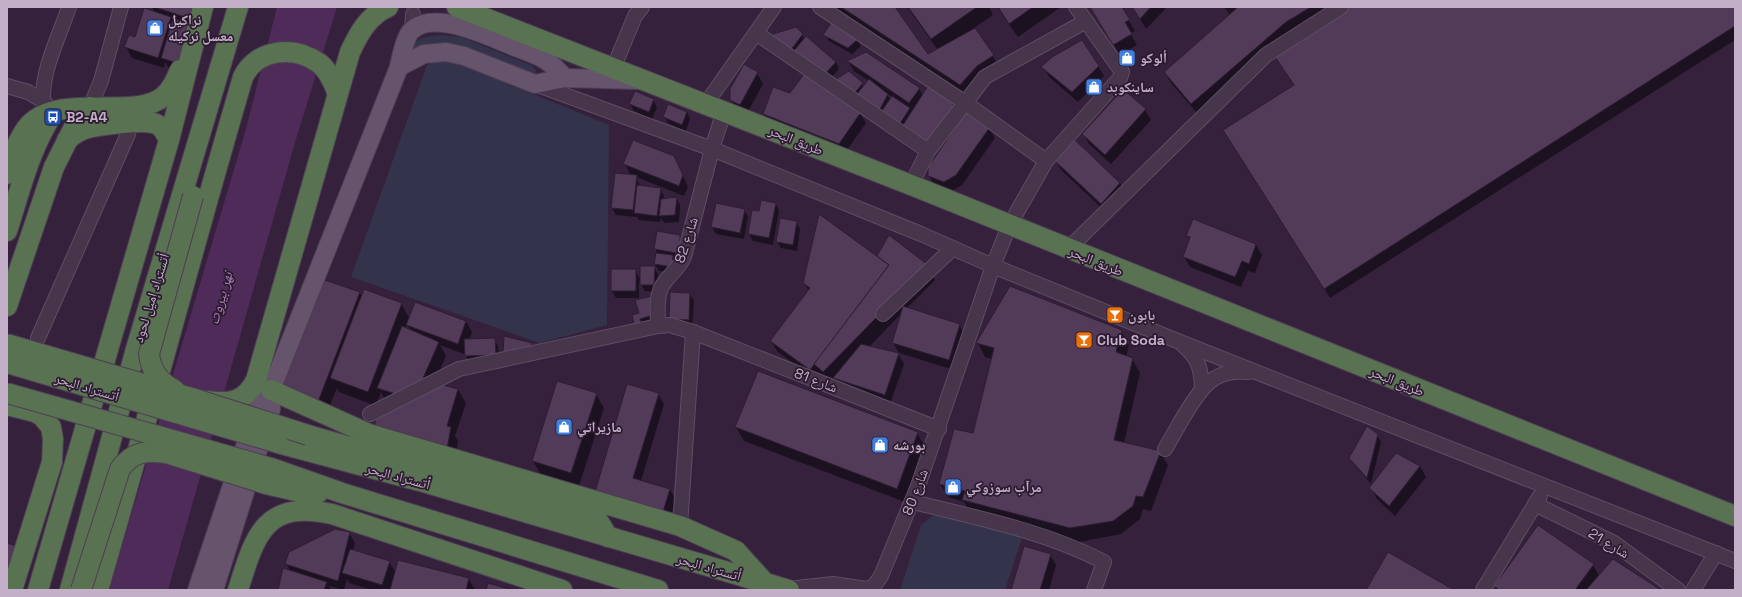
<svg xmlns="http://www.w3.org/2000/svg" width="1742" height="597" font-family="'Space Grotesk','Noto Naskh Arabic',sans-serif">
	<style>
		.green { fill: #34334c }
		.water { fill: #4e2b59 }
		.shadow { fill: #0007; fill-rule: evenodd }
		.building { fill: #523a59; stroke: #2e1c33 }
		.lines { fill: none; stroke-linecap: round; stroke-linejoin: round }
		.minor-casing { stroke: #5f4d64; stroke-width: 16 }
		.major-casing { stroke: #503e55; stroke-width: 20 }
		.highway-casing { stroke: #4f3d54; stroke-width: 22 }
		.minor { stroke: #47354c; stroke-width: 14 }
		.major { stroke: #66536c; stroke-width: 18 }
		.highway { stroke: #587252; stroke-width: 20 }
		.highway-bridge-casing { stroke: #4f3d54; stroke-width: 22; stroke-linecap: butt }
		.highway-bridge { stroke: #587252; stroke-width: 20 }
		.labels { text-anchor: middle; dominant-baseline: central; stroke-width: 3.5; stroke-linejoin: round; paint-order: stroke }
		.poi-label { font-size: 14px; font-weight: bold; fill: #c3b0c8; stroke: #2c1a30; text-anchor: start }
		.street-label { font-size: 14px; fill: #c3b0c8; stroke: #2c1a30 }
		.water-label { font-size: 15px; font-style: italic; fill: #a87eb5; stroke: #2c1a30 }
	</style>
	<rect width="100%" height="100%" fill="#35213c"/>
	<g class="green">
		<path d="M442,35L461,37L533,66L536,70V74L531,76L468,52L404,62C414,39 416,37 442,35Z"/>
		<polygon points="442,57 609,125 607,325 540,343 351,277 427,65"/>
		<polygon points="943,515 1023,535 1005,590 900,590 921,525 932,516"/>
	</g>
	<polygon class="water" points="277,7 337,7 296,139 168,590 109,590 246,129"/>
	<g class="shadow">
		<polygon points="152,7 207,7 185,74 169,68 165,62 164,68 132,58 126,47 155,13"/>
		<polygon points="833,7 894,7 928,56 938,50 907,7 989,7 993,15 974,28 999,66 967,95"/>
		<polygon points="997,7 1061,7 1018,37"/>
		<polygon points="1091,7 1121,7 1135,31 1130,33 1137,45 1120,55"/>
		<polygon points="1133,7 1167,7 1146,29"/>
		<polygon points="1224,7 1334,7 1198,114 1171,83 1165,72 1230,15"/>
		<polygon points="1352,7 1735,7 1735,40 1330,298 1230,141 1294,86 1282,66"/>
		<polygon points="802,35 805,39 836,62 839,69 828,81 775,42"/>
		<polygon points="825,35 857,39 861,46 852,54 829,41"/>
		<path d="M848,61L919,88L923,96L952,103L959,113V119L938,150L930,152L857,102L849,72L864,87L869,81L854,71ZM887,93L892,97L891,100L889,98Z"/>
		<polygon points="1098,66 1104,76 1078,102 1049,77 1043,67"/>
		<polygon points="757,73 763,84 746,115 737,110 731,99"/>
		<polygon points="791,94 860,113 866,123 845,153 770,124 764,114"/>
		<polygon points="653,100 657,107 652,119 634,111 630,104"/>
		<polygon points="1145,110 1151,120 1111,164 1089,144 1083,134"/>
		<polygon points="687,112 690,119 686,131 668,123 664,116"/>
		<polygon points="989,128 995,138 962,185 950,192 935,186 929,176"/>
		<polygon points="674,157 688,187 684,196 636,177 640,186 660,189 664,196 663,199 676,198 680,205 679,222 664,223 661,218 660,222 639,220 637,217 616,215 612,208 631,176 625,164"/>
		<polygon points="1055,160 1120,183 1126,194 1107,213 1061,170"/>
		<polygon points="775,203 779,210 773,245 753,241 749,234 760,212"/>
		<polygon points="744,210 748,216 744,239 716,234 712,227"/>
		<polygon points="1194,220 1256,245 1262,255 1255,273 1248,271 1241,287 1190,267 1184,257 1190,240 1188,236"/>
		<polygon points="796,222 800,229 797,251 781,248 777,241"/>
		<polygon points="679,236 683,243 680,260 674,258 677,263 675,273 659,271 655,264 658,254 655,249"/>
		<polygon points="890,236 927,266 935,280 907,308 959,324 965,335 954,370 899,353 893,343 902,313 869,347 898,354 904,364 890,404 840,389 836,381 832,385 821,374 816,380 777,351 771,341 809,291 804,283 877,258"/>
		<polygon points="654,267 658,274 658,292 645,291 639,281 639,298 616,298 612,291 612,270 635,270 641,280"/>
		<path d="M323,280L360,293L362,297L401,304L410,319L466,321L472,332L469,340L494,339L498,346L499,362H470L466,356L465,349L464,354L440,345L446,356L432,389L458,390L466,403L455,436L458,441L455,462L386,402L381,392L376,406L339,392L337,388L326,415L289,401ZM407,324L411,331L405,329Z"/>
		<polygon points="690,294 694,301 692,327 670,319"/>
		<polygon points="651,297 656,321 640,333 640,314"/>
		<polygon points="1121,331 1129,345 1126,357 1132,359 1140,373 1124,443 1160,452 1168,465 1151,511 1143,509 1140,519 1121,534 1079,542 971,514 964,502 948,497 940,484 974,435 992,359 985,357 978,343"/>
		<polygon points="596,394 604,408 579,486 541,475 533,461"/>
		<polygon points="658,394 664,404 641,481 670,490 676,500 669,522 602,502"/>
		<polygon points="736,427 917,433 925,447 905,502 744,441"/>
		<polygon points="1377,435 1381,442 1371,484 1350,458"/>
		<polygon points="1420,466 1426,477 1395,516 1377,499 1371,488"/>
		<polygon points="349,533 355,543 353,551 389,562 396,573 468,578 475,590 392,590 392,587 391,587 390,590 372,590 349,583 347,579 344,590 329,586 331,590 279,590 290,571 287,564"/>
		<polygon points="1050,555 1056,565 1049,590 1012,590"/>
		<polygon points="1593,565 1599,576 1659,590 1497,590 1495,586"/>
	</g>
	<g class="building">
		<polygon points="154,7 198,7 194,20"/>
		<polygon points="841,7 895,7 928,54 975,28 994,55 977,66 960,85"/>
		<polygon points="908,7 977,7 931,39"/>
		<polygon points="998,7 1033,7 1009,24"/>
		<polygon points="1090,7 1122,7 1130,20 1125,22 1132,34 1113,45"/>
		<polygon points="1132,7 1151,7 1140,19"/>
		<polygon points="1238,7 1311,7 1286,22 1191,104 1164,72"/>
		<polygon points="1350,7 1735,7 1735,26 1324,289 1223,130 1294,85 1274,55"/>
		<polygon points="144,8 171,17 158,58 124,47 129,35 135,37"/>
		<polygon points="173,18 192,24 180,64 161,58"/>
		<polygon points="833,20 858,39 848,48 823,35"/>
		<polygon points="796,27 803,34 790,51 770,35"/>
		<polygon points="806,36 836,62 824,75 792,53"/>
		<polygon points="1082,40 1099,66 1072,92 1041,67 1052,57"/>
		<polygon points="866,52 920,88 909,103 847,61"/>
		<polygon points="744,64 758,72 740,105 730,100 730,89"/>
		<polygon points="849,71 863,83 853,95 833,81"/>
		<polygon points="804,74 861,112 839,144 763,114 773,87 790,93"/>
		<polygon points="869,79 888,94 879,111 856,95"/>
		<polygon points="928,86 953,102 953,108 932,140 923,142 901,128"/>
		<polygon points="1123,89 1146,109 1105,155 1082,134"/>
		<polygon points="635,91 654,99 649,112 629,104"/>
		<polygon points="892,96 910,108 899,125 881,112"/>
		<polygon points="668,104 687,112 682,125 663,117"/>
		<polygon points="967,111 990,127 956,175 944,182 928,176 928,167"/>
		<polygon points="1074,139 1120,183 1101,204 1054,160"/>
		<polygon points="633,140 674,156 683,175 679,186 623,164"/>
		<polygon points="615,173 637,175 633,210 611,208"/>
		<polygon points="637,185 661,188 657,216 634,213"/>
		<polygon points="677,197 675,215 659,216 661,199"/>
		<polygon points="761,200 776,203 769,238 748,234 752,210 759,211"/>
		<polygon points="716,203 745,209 740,233 711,227"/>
		<polygon points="819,214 889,265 810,370 770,341 810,288 803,283"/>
		<polygon points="780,218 797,221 793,245 776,242"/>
		<polygon points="1193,219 1256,244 1249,264 1242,261 1235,277 1183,257 1190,237 1186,236"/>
		<polygon points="657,231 680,235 680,248 676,253 654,249"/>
		<polygon points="889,235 928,265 823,372 814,364 889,265 877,256"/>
		<polygon points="656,253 673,255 672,267 654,264"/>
		<polygon points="640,266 655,266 654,285 640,285"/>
		<rect x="611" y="269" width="25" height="22"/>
		<polygon points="322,279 360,292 318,402 280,387"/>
		<polygon points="1010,286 1122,330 1116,352 1133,358 1114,440 1161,451 1143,497 1136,496 1133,506 1113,521 1070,528 962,500 965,491 939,484 954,429 973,433 994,348 976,343"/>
		<polygon points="364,289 402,303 368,392 330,378"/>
		<polygon points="670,292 690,293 689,320 669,319"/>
		<polygon points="652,296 653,315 640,319 641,325 635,327 632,315 639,313 635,300"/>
		<polygon points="415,302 466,321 458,344 406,325"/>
		<polygon points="903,306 960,324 949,360 892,343"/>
		<polygon points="402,326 439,342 420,385 399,395 377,388"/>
		<polygon points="504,336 532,343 531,353 503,353"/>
		<polygon points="495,338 496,355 465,356 464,339"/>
		<polygon points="861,344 899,353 885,395 833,378"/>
		<polygon points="758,371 918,432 897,489 735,427"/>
		<polygon points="557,381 597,393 571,473 532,461"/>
		<polygon points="439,384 458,389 447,426 451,427 447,449 375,426 375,421 378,416"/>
		<polygon points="627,384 659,393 633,478 670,489 663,512 595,492"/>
		<polygon points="1367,426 1378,434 1367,478 1349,458"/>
		<polygon points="1396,453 1420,466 1389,506 1369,488"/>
		<polygon points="1538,525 1594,564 1575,590 1499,590 1494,586"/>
		<polygon points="335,529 350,532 338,581 285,564 289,552"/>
		<polygon points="7,543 22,548 15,570 7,568"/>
		<polygon points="1024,546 1051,554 1040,590 1011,590"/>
		<polygon points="350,549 390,561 382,585 342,573"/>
		<polygon points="1388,552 1454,590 1366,590"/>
		<polygon points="1613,559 1661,590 1586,590"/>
		<polygon points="398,560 469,578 466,590 390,590"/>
		<polygon points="283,568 327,582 324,590 278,590"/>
		<polygon points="488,583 512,590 486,590"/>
	</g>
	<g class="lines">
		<defs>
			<g id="minor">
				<polyline points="820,7 964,102 1046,161"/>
				<polyline points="412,29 413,14"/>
				<polyline points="756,33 928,151"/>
				<polyline points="613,69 635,16 642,7"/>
				<polyline points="535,84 712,149 921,234 993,266 1180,342 1735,561"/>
				<polyline points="7,86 28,92 43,101"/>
				<polyline points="705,105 774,7"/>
				<polyline points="90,107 101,81 121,7"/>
				<path d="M54,112L43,101C42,69 59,37 69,7"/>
				<polyline points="911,185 928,151 985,77 1086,21"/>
				<polyline points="1068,249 1266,55 1341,7"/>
				<polyline points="883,314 953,248"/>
				<path d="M658,326C658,314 656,299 661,288C667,276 679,269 684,257L712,149L724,111"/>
				<polyline points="38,338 128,134 130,123"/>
				<path d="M1183,345C1199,359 1201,368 1202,388"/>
				<polyline points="370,414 459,369 658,326 670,325 693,332 939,429"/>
				<path d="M1165,449C1176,431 1197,388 1215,378C1225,372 1237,371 1248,372"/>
				<path d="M913,502C977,518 1045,531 1104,562L1094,590"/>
				<polyline points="1535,504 1614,543 1678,590"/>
				<polyline points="680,526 693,332"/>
				<polyline points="787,589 833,584 867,589 874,586 881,576 918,486 993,266 1009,226 1046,161 1120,78 1122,72 1076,7"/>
				<polyline points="1483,590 1540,496"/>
				<polyline points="1693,590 1716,553"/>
			</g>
			<g id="major">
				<polyline points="399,67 424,54 446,52 464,56 535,84 565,78 638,80"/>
				<path d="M197,590L259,405L271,390L399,67C401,58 405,36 412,30C434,10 485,35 508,44C519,49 531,52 542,58C551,62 558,71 565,78"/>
				<polyline points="214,590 271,409 270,392"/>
			</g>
			<g id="highway">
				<polyline points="457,7 911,185 1735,516"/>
				<path d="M67,140C73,135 78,131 85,129C98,125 141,120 153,123C162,125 165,132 169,140"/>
				<path d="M7,174C12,158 18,137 30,124C62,92 136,121 164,96C172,89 176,80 180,70"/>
				<path d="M7,231C20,191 30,147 54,112"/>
				<polyline points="7,306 54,167 73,129 90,107"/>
				<polyline points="271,390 369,434 680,526 736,551 765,583"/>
				<path d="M207,401C231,404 245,402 256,380L350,52C359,33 368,16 388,7"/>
				<polyline points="7,405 35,412 42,416 51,427 53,439 52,462 12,590"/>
				<polyline points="308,435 529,498 597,519 608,537"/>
				<polyline points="278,443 420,481 789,590"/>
				<polyline points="271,468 342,493 658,590"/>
				<polyline points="266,484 305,493 318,493"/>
				<polyline points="38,590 169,140 203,7"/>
				<polyline points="70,590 136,349 238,7"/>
				<path d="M98,590C148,419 193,247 243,77C257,49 293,45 319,63C328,70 333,81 337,92"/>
				<path d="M238,590C255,536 264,499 332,514L562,590"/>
			</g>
		</defs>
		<use href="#minor" class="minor-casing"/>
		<use href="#major" class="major-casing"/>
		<use href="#highway" class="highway-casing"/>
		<use href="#minor" class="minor"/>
		<use href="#major" class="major"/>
		<use href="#highway" class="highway"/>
		<defs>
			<g id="highway-bridge">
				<polyline points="7,344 192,398 308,435"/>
				<polyline points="7,363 278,443"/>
				<path d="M175,390C160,383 151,371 149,354L193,196"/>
				<polyline points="7,393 271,468"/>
				<polyline points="153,449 266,484"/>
				<path d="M81,590L120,469C132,452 146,450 166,453"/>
			</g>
		</defs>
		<use href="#highway-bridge" class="highway-bridge-casing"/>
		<use href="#highway-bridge" class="highway-bridge"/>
	</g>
	<defs>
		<symbol id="shop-square" viewBox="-11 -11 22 22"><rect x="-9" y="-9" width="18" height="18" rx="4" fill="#3f7fe0" stroke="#2c1a30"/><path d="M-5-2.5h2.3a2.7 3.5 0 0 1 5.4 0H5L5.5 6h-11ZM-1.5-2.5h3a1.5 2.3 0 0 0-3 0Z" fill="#fff"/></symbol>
		<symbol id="bus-square" viewBox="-11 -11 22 22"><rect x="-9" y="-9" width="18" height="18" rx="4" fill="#1a4fb4" stroke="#2c1a30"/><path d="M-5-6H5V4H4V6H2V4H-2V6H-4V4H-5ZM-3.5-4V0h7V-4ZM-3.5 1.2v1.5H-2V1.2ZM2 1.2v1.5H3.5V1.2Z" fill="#fff"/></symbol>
		<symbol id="bar-square" viewBox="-11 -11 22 22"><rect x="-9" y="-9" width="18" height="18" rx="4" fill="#e8710a" stroke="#2c1a30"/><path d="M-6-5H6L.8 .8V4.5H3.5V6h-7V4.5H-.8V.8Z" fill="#fff"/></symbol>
	</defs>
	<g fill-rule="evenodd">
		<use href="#shop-square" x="145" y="18" width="20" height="20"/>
		<use href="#shop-square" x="1117" y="48" width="20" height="20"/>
		<use href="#shop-square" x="1084" y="77" width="20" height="20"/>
		<use href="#bus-square" x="43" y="107" width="20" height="20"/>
		<use href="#bar-square" x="1105" y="305" width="20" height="20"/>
		<use href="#bar-square" x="1074" y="330" width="20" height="20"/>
		<use href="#shop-square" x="554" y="417" width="20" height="20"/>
		<use href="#shop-square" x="870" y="435" width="20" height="20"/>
		<use href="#shop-square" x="943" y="477" width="20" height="20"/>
	</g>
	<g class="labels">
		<g class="poi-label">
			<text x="168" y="20">نراكيل<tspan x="168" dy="16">معسل نركيله</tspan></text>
			<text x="1140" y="58">ألوكو</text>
			<text x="1107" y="87">ساينكوبد</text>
			<text x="66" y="117">B2-A4</text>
			<text x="1128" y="315">بابون</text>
			<text x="1097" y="340">Club Soda</text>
			<text x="577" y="427">مازيراتي</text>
			<text x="893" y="445">بورشه</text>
			<text x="966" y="487">مرآب سوزوكي</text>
		</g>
		<g class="street-label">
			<text transform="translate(796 140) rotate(22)">طريق البحر</text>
			<text transform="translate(686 240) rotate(-72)">شارع 82</text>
			<text transform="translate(1096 261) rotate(22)">طريق البحر</text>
			<text transform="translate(151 298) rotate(-73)">أتستراد إميل لحود</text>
			<text transform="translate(816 380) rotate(21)">شارع 81</text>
			<text transform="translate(1397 381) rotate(22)">طريق البحر</text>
			<text transform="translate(87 387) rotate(17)">أتستراد البحر</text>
			<text transform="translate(398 476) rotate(15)">أتستراد البحر</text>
			<text transform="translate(915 492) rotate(-69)">شارع 80</text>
			<text transform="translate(1609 543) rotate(31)">شارع 21</text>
			<text transform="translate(709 567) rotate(16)">أتستراد البحر</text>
		</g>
		<g class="water-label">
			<text transform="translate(220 298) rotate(-74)">نهر بيروت</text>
		</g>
	</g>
	<rect width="1742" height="597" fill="none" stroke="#c3b0c8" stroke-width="16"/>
</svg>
